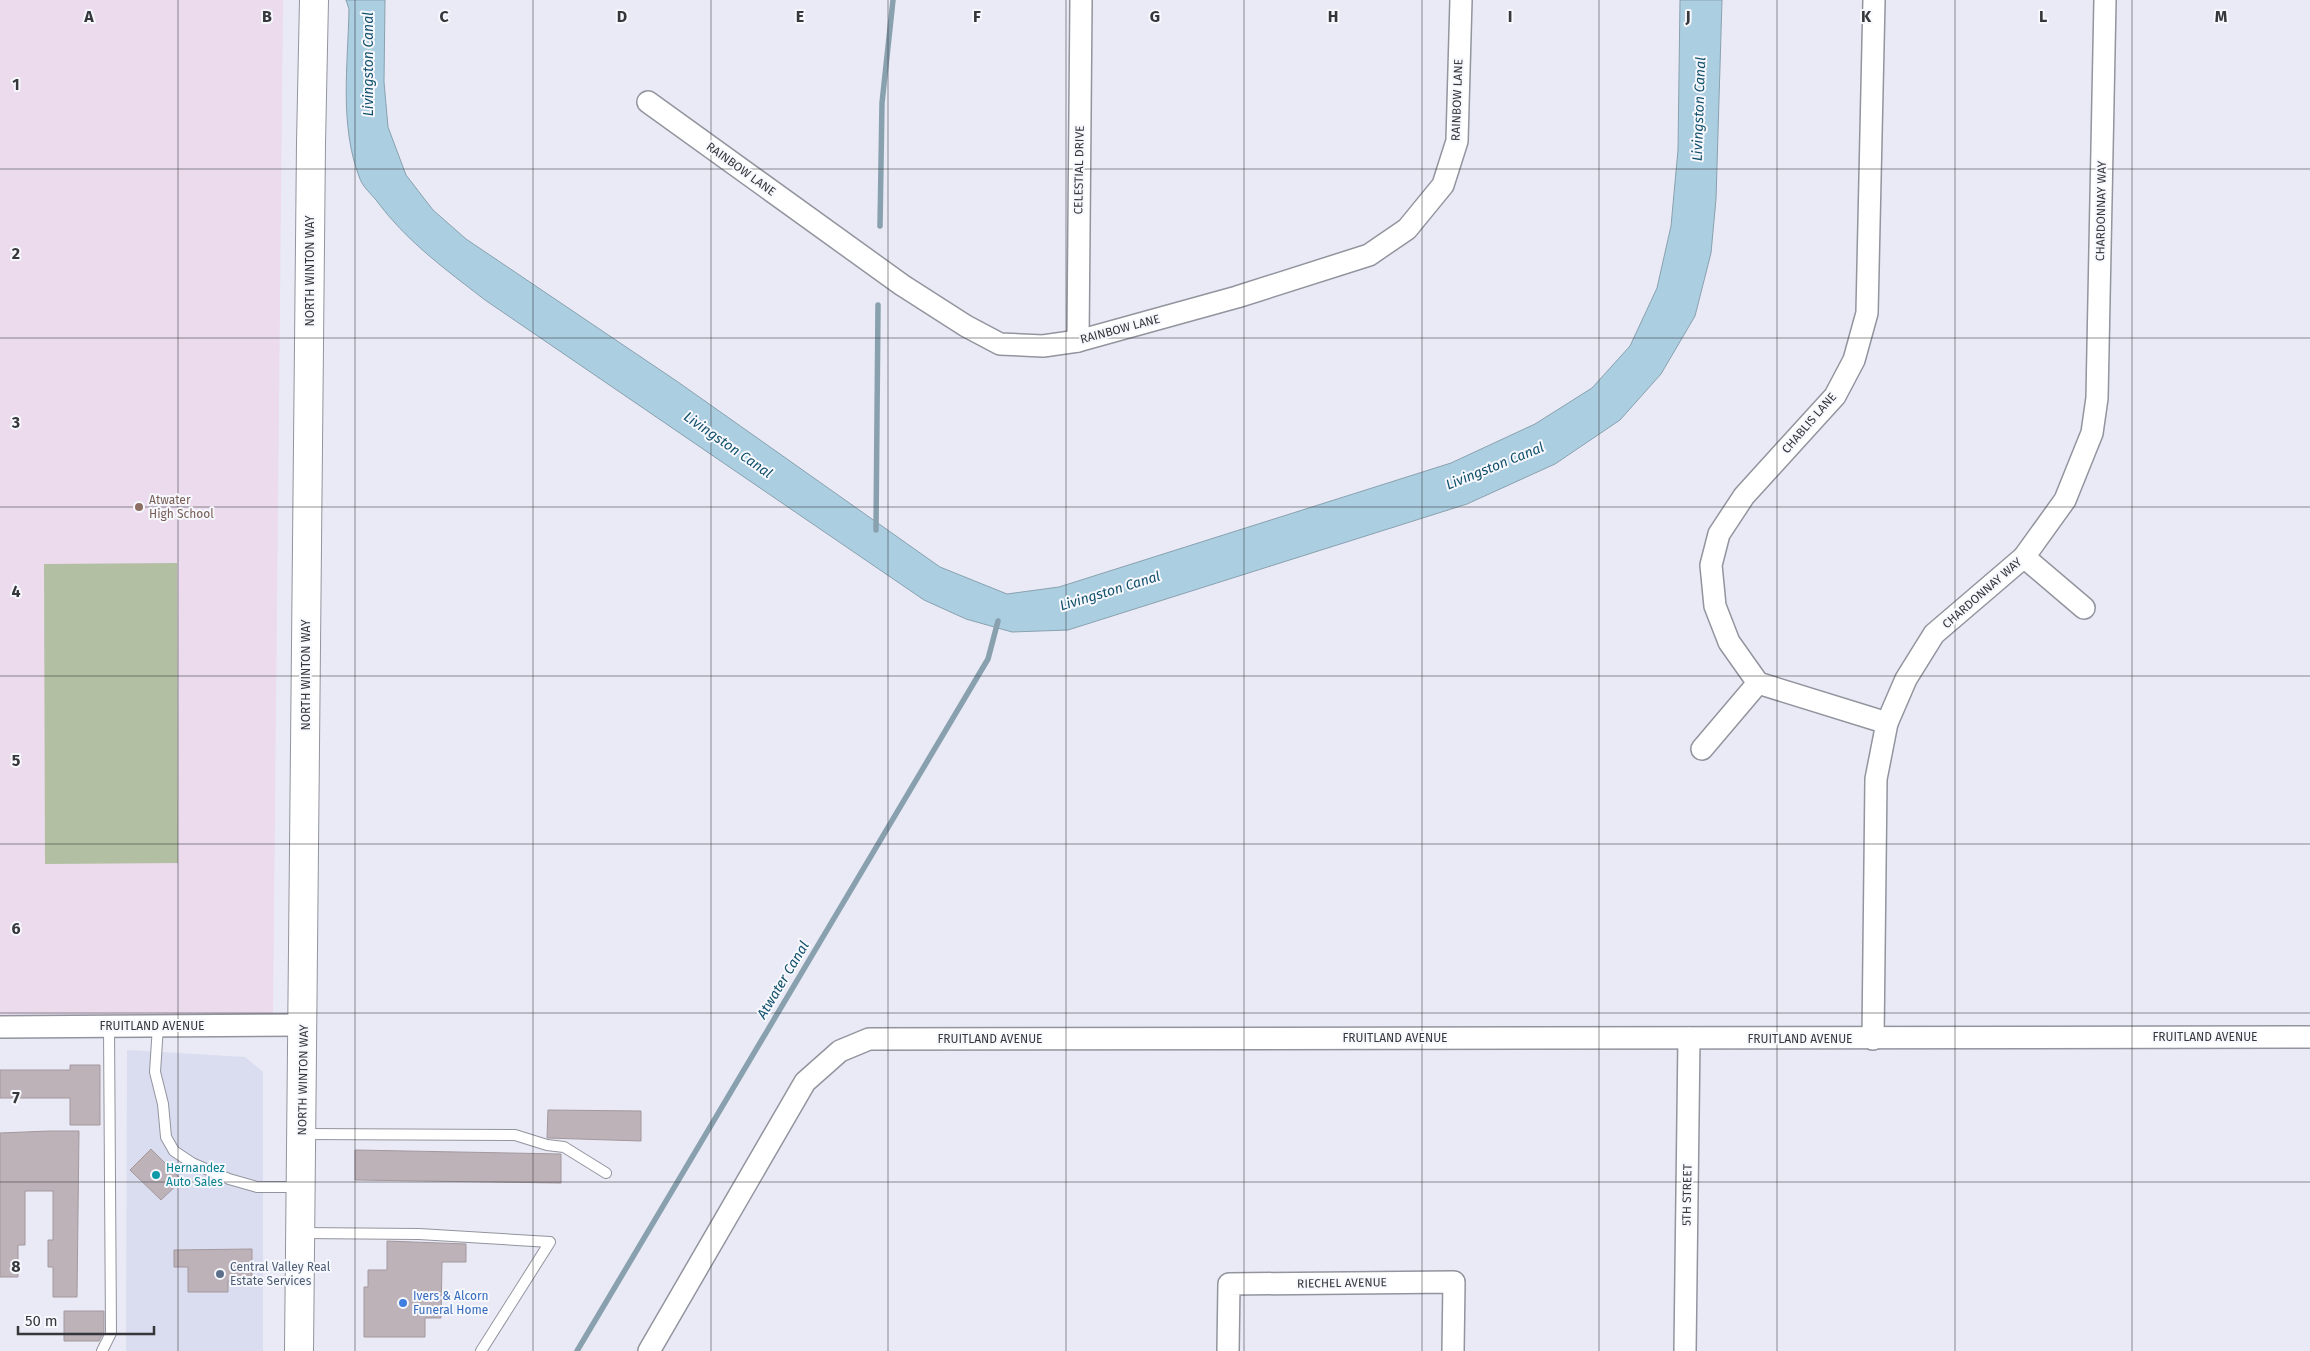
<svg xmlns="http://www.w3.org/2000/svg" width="2310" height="1351" font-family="'Fira Sans',sans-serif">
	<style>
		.built { fill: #daddef }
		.education { fill: #ebdbed }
		.green { fill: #b2bfa2 }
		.water { fill: #accee1; stroke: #89a1af }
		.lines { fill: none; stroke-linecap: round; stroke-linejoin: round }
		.stream { stroke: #89a1af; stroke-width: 5.5 }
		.building { fill: #bdb2b8; stroke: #a3989e }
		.service-casing { stroke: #92949e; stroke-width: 12 }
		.minor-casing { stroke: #92949e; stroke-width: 24 }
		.secondary-casing { stroke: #92949e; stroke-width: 30 }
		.service { stroke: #fff; stroke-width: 10 }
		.minor { stroke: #fff; stroke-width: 21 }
		.secondary { stroke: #fff; stroke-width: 28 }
		.grid { fill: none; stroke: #36373b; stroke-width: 1; stroke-opacity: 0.55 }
		.education-dot { fill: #8d6e63; stroke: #f7f8fe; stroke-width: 2 }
		.culture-dot { fill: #0f9aa8; stroke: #f7f8fe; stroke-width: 2 }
		.service-dot { fill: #5c6f8a; stroke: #f7f8fe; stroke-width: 2 }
		.shop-dot { fill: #3f7fe0; stroke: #f7f8fe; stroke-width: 2 }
		.labels { text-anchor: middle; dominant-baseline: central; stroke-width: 4; stroke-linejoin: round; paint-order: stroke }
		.street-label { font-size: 12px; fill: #36373b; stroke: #f7f8fe }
		.education-label { font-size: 12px; fill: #785e54; stroke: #f7f8fe; text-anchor: start }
		.culture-label { font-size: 12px; fill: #0d838f; stroke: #f7f8fe; text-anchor: start }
		.service-label { font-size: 12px; fill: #4e5e75; stroke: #f7f8fe; text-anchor: start }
		.shop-label { font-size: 12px; fill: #366cbe; stroke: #f7f8fe; text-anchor: start }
		.water-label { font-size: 14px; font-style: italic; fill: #11506a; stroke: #f7f8fe }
		.grid-label { font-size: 16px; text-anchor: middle; font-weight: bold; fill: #36373b; stroke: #f7f8fe; stroke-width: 4; stroke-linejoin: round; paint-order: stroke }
	</style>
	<rect width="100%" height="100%" fill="#e9eaf5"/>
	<polygon class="built" points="127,1050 245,1057 263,1072 263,1351 126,1351"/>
	<polygon class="education" points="0,0 283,0 273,1014 0,1015"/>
	<polygon class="green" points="177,563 178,863 45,864 44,564"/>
	<path class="water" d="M346,0H385L384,82L388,127L406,175L433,210L466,239L678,382L940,567L1007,594L1059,587L1451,463L1535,424L1592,388L1630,346L1657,288L1671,226L1678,150L1680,0H1722L1716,199L1711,253L1695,316L1661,374L1620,420L1555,464L1467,504L1068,630L1012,632L966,619L924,600L485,300C445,269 406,241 376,200C371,194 363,187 360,179C339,126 348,65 349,9Z"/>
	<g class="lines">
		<g class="stream">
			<polyline points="880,226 882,103 893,0"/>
			<polyline points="876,530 878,305"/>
			<polyline points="577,1351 988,659 998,621"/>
		</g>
	</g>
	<g class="building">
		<polygon points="70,1065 100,1065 100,1125 70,1125 70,1098 0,1098 0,1070 70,1070"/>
		<polygon points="548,1110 641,1111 641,1141 547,1138"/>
		<polygon points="49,1131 79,1131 77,1297 53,1297 53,1267 48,1267 48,1240 53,1240 53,1191 25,1191 25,1245 18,1245 18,1277 0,1277 0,1133"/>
		<polygon points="151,1149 182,1180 161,1200 130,1170"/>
		<polygon points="355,1150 561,1154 561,1183 355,1180"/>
		<polygon points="387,1241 466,1244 466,1262 442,1262 441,1318 425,1318 425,1337 364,1337 364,1287 368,1287 368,1270 387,1270"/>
		<polygon points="252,1249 252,1281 228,1281 228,1292 188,1292 188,1267 174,1267 174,1250"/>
		<polygon points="64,1311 104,1311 104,1331 99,1341 64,1341"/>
	</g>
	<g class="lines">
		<defs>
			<g id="service">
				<polyline points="158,1026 155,1072 163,1104 166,1137 174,1151 192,1163 229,1179 257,1187 300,1187"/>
				<polyline points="303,1134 515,1135 547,1145 564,1147 606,1173"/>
				<polyline points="302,1233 419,1234 550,1242 481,1351"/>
				<polyline points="102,1351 111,1333 109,1027"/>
			</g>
			<g id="minor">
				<polyline points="1874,0 1867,313 1854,360 1835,396 1744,496 1719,534 1711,565 1715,606 1729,642 1758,683 1887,723"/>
				<polyline points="648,102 902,285 966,326 1000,344 1043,346 1078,341 1237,297 1369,255 1407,229 1443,185 1457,141 1461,0"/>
				<polyline points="1078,341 1081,0"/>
				<polyline points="2024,557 2084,608"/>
				<polyline points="1702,749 1758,683"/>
				<polyline points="0,1027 303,1025"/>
				<polyline points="1873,1039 1876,779 1887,723 1906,679 1934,634 2024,557 2065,500 2092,433 2097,398 2105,0"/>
				<polyline points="649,1351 805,1082 840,1051 869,1039 2310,1037"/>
				<polyline points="1228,1351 1229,1284 1454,1282 1453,1351"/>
				<polyline points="1685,1351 1689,1038"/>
			</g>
			<polyline id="secondary" points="299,1351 311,143 314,0"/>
		</defs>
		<use href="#service" class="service-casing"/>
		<use href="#minor" class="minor-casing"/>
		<use href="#secondary" class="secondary-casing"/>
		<use href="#service" class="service"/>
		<use href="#minor" class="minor"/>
		<use href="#secondary" class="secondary"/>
	</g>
	<path class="grid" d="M178,0V1351M355,0V1351M533,0V1351M711,0V1351M888,0V1351M1066,0V1351M1244,0V1351M1422,0V1351M1599,0V1351M1777,0V1351M1955,0V1351M2132,0V1351M0,169H2310M0,338H2310M0,507H2310M0,676H2310M0,844H2310M0,1013H2310M0,1182H2310"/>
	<circle class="education-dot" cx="139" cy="507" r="5"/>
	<circle class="culture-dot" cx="156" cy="1175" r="5"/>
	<circle class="service-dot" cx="220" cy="1274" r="5"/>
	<circle class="shop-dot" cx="403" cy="1303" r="5"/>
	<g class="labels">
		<g class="street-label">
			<text transform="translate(1457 100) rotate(-88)">RAINBOW LANE</text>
			<text transform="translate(741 169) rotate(36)">RAINBOW LANE</text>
			<text transform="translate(1079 170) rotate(-89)">CELESTIAL DRIVE</text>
			<text transform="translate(2101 211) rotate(-89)">CHARDONNAY WAY</text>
			<text transform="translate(310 271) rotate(-90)">NORTH WINTON WAY</text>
			<text transform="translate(1120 329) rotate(-15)">RAINBOW LANE</text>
			<text transform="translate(1809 423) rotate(-49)">CHABLIS LANE</text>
			<text transform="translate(1982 593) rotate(-41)">CHARDONNAY WAY</text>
			<text transform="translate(306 675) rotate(-90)">NORTH WINTON WAY</text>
			<text x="152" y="1026">FRUITLAND AVENUE</text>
			<text x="2205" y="1037">FRUITLAND AVENUE</text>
			<text x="1395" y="1038">FRUITLAND AVENUE</text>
			<text x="990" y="1039">FRUITLAND AVENUE</text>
			<text x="1800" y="1039">FRUITLAND AVENUE</text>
			<text transform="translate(303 1080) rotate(-89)">NORTH WINTON WAY</text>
			<text transform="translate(1687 1195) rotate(-89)">5TH STREET</text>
			<text transform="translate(1342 1283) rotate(-1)">RIECHEL AVENUE</text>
		</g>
		<g class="education-label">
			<text x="149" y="500">Atwater<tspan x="149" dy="14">High School</tspan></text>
		</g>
		<g class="culture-label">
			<text x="166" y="1168">Hernandez<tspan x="166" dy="14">Auto Sales</tspan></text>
		</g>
		<g class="service-label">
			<text x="230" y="1267">Central Valley Real<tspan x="230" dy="14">Estate Services</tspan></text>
		</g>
		<g class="shop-label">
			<text x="413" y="1296">Ivers &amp; Alcorn<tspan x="413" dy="14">Funeral Home</tspan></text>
		</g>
		<g class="water-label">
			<text transform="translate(368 64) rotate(-90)">Livingston Canal</text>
			<text transform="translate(1699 109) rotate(-88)">Livingston Canal</text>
			<text transform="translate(728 445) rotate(35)">Livingston Canal</text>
			<text transform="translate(1495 466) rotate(-22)">Livingston Canal</text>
			<text transform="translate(1110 591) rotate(-17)">Livingston Canal</text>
			<text transform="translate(783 980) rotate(-59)">Atwater Canal</text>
		</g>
	</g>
	<g class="grid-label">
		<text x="89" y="22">A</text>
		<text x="267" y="22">B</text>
		<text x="444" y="22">C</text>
		<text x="622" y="22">D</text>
		<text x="800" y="22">E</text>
		<text x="977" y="22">F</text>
		<text x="1155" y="22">G</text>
		<text x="1333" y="22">H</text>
		<text x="1510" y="22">I</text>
		<text x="1688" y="22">J</text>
		<text x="1866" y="22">K</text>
		<text x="2043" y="22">L</text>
		<text x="2221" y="22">M</text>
		<text x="16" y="90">1</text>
		<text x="16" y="259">2</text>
		<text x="16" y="428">3</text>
		<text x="16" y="597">4</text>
		<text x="16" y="766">5</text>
		<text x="16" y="934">6</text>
		<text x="16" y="1103">7</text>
		<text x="16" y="1272">8</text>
	</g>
	<path d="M18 1326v8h136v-8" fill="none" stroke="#36373b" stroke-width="2.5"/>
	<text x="25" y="1326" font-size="15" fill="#36373b" stroke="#f7f8fe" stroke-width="4" paint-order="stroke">50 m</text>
</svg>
